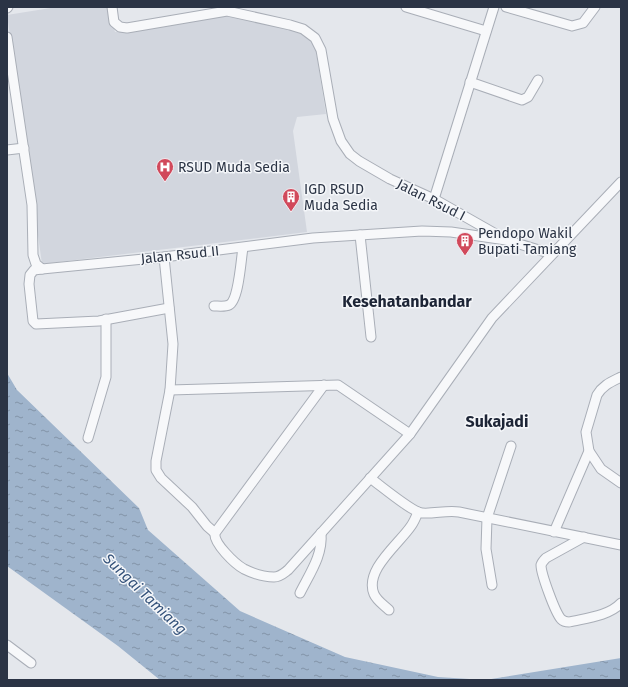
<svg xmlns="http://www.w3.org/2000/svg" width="628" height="687" font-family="'Fira Sans',sans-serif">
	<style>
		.built { fill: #d2d6de }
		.water { fill: url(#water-ripples) }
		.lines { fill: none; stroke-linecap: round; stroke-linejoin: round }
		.minor-casing { stroke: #a9aeb7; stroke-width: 11 }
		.minor { stroke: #f7f8fa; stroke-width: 9 }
		.labels { text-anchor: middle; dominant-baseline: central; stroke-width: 3; stroke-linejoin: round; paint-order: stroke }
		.poi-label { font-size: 14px; fill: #2b3445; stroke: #f4f6f9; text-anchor: start }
		.street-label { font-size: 14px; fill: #2b3445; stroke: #f4f6f9 }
		.water-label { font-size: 15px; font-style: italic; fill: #34527a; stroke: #f4f6f9 }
		.quarter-label { font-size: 16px; font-weight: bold; fill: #1d2536; stroke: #f4f6f9 }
	</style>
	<defs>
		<pattern id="water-ripples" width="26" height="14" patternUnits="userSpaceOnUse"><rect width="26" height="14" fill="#9fb4cc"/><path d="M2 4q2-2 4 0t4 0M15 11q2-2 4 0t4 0" fill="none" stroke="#8293a7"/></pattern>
	</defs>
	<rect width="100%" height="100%" fill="#e4e7ec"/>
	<polygon class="built" points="57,7 108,7 115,32 229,15 303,33 315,45 326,114 297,117 293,131 307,232 42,264 7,15"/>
	<polygon class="water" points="7,373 17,390 139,508 148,530 240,611 345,657 438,677 485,680 621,658 621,680 160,680 118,646 7,566"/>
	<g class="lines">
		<defs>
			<g id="minor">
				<polyline points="112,7 114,22 120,27 127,28 227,11 290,25 303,29 315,38 321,50 333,119 341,141 350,154 359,161 390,179 434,199 501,237"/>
				<polyline points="406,7 486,31"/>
				<polyline points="506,7 572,26 583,23 595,7"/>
				<polyline points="7,8 8,7"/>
				<polyline points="7,37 32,205 33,255 36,264 42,269 164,257 313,238 422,231 451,232 506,240 552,254"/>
				<polyline points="470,82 522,100 528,97 538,80"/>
				<polyline points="7,150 24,148"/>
				<polyline points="434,199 494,7"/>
				<polyline points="360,235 371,337"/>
				<polyline points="164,257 173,344 170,390 156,461 156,470 161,478 192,507 207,526 215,533"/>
				<polyline points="42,269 34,270 30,275 29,284 33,321 36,324 99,321 169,308"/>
				<path d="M214,306C218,306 225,307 229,305C239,300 241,258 243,248"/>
				<path d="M621,377C611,382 603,385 597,395L586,432L589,451L601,469L621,483"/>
				<path d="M324,385L215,533C213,543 235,564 244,569C252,573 264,577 274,577C280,577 284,573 288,570L410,434L492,318L621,182"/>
				<polyline points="170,390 338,385 410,434"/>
				<polyline points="88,438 106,377 106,319"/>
				<path d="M370,478C380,485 412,512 422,513C434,514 447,510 459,512L621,545"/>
				<polyline points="554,532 589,451"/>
				<path d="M584,537L546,558C544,560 542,562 541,565C541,574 555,612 561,619C563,621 566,622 569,622C586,618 609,616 621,603"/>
				<polyline points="492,585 486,549 487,518 511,446"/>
				<path d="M300,593C310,573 323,555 321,533"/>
				<path d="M389,610C384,605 377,601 374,594C364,570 399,544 411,526C414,522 416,517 418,512"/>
				<polyline points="7,645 31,663"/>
			</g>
		</defs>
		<use href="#minor" class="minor-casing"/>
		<use href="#minor" class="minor"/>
	</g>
	<defs>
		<symbol id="hospital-pin" viewBox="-11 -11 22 30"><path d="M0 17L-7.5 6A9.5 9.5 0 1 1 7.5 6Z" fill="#d1495b" stroke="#f4f6f9"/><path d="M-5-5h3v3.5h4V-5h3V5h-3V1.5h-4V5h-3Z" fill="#fff"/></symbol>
		<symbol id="building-pin" viewBox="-11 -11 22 30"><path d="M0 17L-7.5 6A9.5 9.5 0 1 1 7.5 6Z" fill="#d1495b" stroke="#f4f6f9"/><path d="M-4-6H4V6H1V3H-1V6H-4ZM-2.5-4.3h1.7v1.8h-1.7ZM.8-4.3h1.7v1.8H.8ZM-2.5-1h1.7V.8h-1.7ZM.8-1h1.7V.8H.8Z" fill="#fff"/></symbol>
	</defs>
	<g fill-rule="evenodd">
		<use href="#hospital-pin" x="155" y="157" width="20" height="27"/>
		<use href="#building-pin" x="281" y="187" width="20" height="27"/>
		<use href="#building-pin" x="455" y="231" width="20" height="27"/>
	</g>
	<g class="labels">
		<g class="poi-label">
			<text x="178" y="167">RSUD Muda Sedia</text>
			<text x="304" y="189">IGD RSUD<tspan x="304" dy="16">Muda Sedia</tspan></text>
			<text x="478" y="233">Pendopo Wakil<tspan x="478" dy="16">Bupati Tamiang</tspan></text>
		</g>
		<g class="street-label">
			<text transform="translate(431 200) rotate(27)">Jalan Rsud I</text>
			<text transform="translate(180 255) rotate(-6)">Jalan Rsud II</text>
		</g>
		<g class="water-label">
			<text transform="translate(145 594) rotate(44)">Sungai Tamiang</text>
		</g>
		<g class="quarter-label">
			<text x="407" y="301">Kesehatanbandar</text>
			<text x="497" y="421">Sukajadi</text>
		</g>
	</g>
	<rect width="628" height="687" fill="none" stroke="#2b3445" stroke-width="16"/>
</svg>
